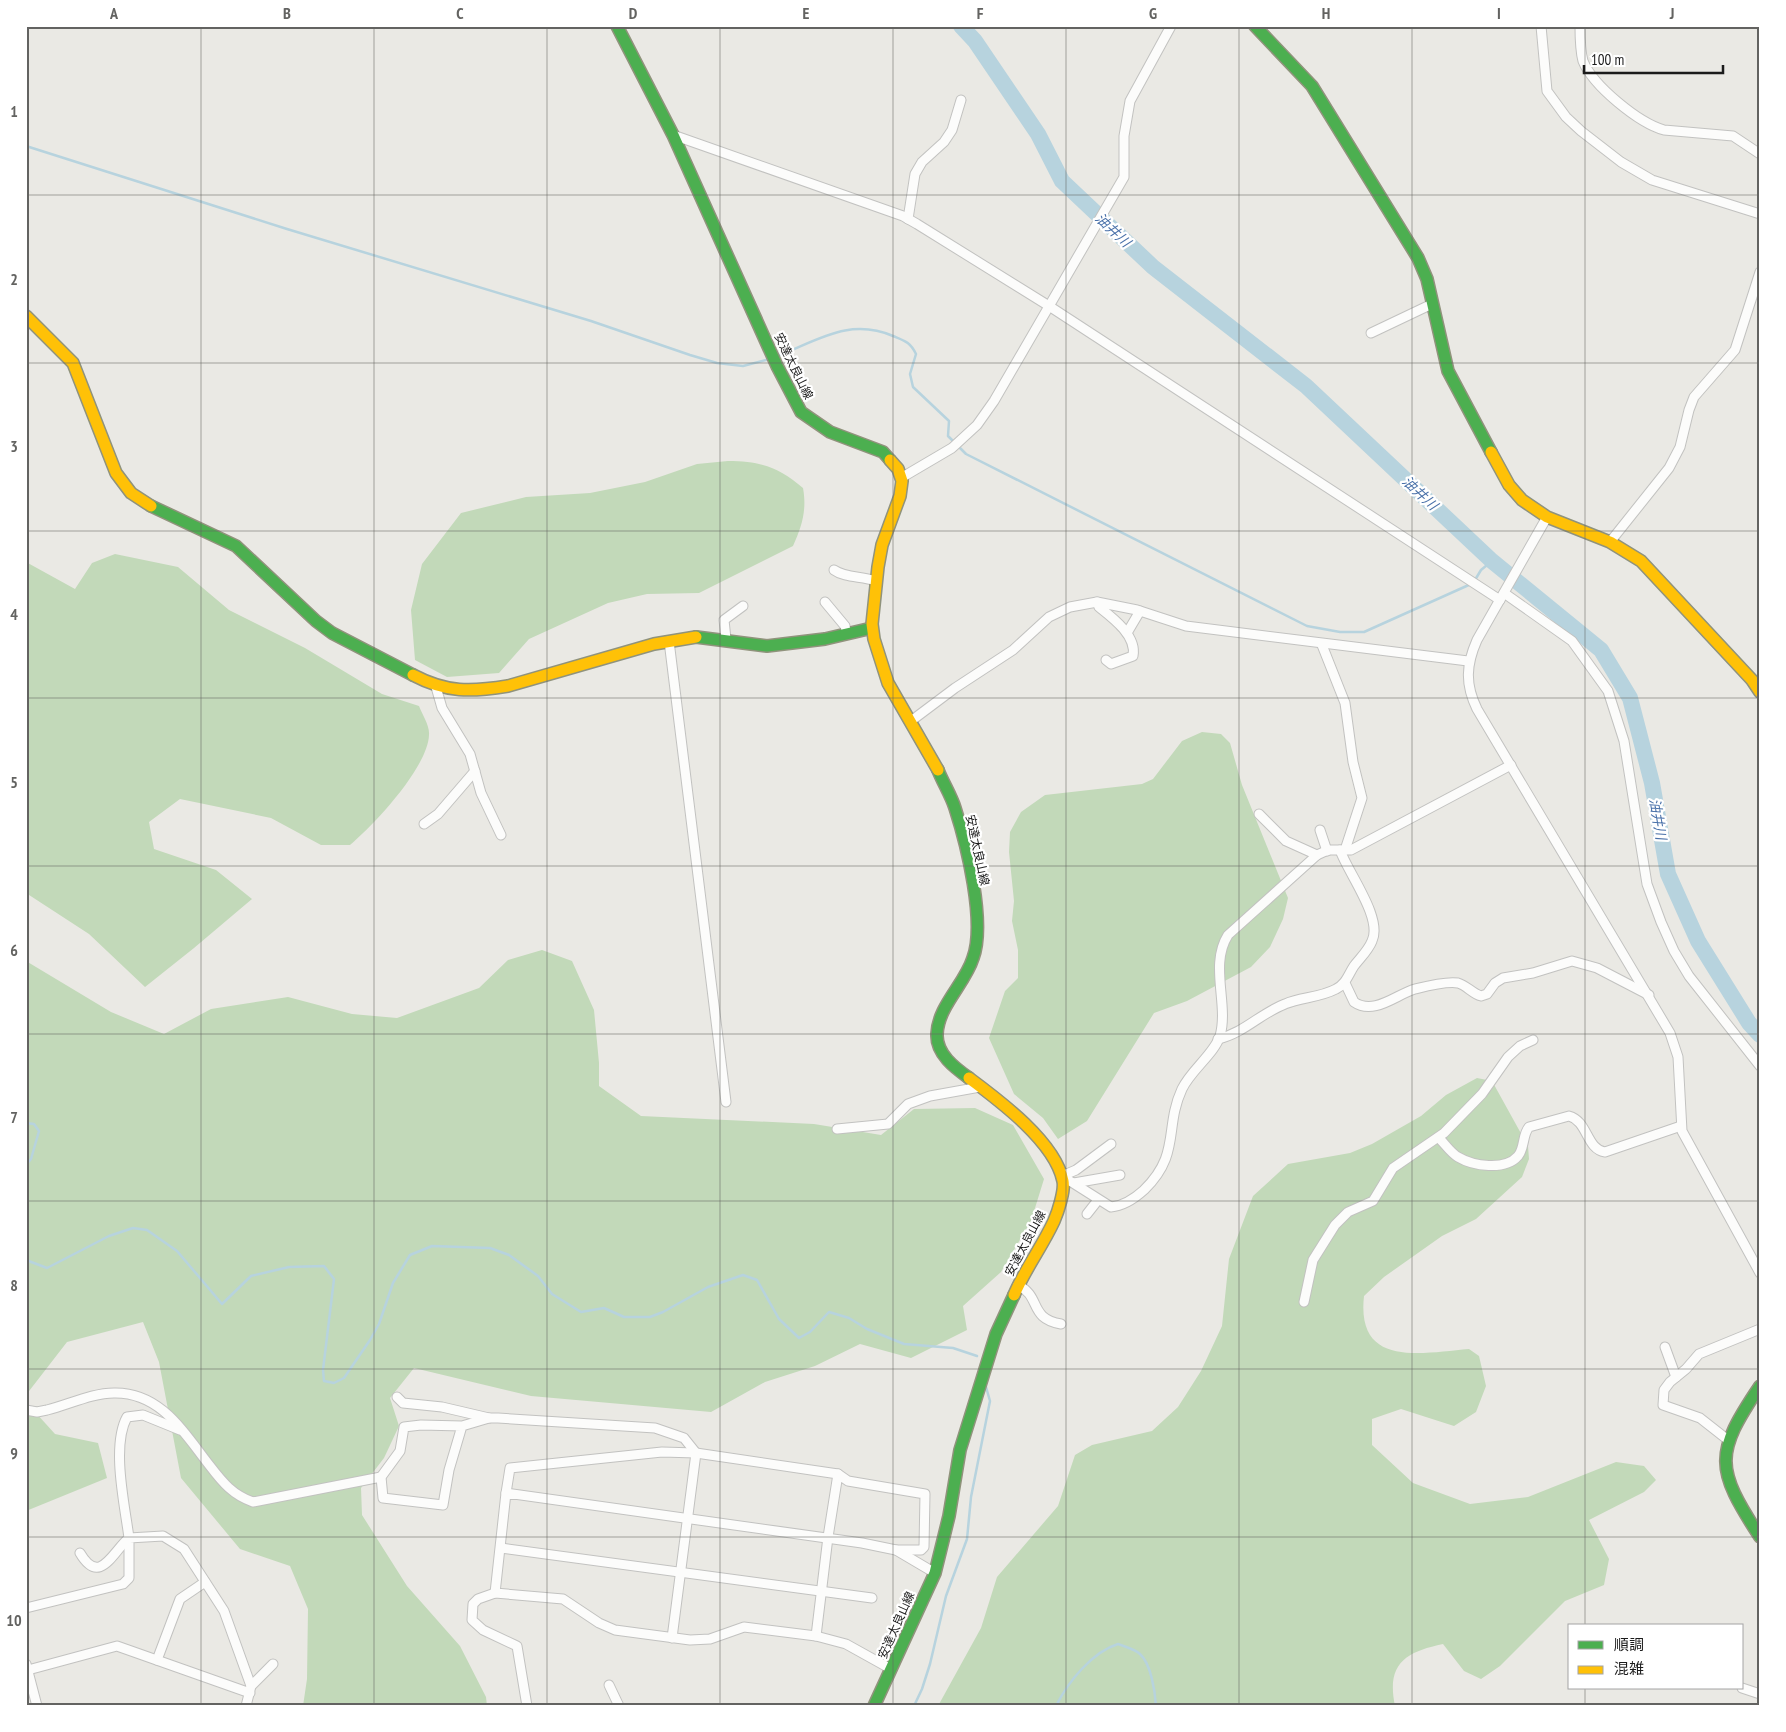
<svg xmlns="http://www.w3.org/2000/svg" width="1786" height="1732" font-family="'PT Sans Narrow','Noto Sans JP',sans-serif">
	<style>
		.forest { fill: #c2d9b9 }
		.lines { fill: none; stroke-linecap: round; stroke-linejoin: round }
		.stream { stroke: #b7d3de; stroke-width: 2.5 }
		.river { stroke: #b7d3de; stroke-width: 16 }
		.street-casing { stroke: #c2c2c0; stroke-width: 11 }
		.fast-casing { stroke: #90937c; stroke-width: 14 }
		.slow-casing { stroke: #90937c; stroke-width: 14 }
		.street { stroke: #fcfcfb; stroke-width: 9 }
		.fast { stroke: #4caf50; stroke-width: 11 }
		.slow { stroke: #ffc107; stroke-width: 11 }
		.grid { fill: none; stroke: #636361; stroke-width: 1; stroke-opacity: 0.55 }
		.labels { text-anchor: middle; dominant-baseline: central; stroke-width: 4.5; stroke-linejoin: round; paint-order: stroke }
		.street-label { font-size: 12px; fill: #1b1b1b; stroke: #fff }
		.water-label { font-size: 14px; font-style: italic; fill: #4a71a9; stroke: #fff }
		.neatline { fill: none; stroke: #636361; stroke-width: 2 }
		.grid-label { font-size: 16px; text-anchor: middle; font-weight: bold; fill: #636361 }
	</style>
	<rect width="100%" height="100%" fill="#eae9e4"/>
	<g class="forest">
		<path d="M728,461C760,461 779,467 803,488C807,510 802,526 793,546L699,593L647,594L608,603L529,639L499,673L447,677L415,660L411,610L422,564L461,513L526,497L590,493L645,482L697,464Z"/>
		<path d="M115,554L178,567L229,610L305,648L382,694L419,706C422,714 430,726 429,735C428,767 374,825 350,845H321L271,818L180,799L149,822L154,849L216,870L252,899L194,948L145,987L89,934L26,893V562L75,589L92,563Z"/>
		<polygon points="1202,732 1221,734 1230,743 1242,785 1288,898 1283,919 1270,947 1251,967 1187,1001 1154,1013 1087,1121 1058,1139 1043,1118 1014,1094 989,1038 1005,991 1018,978 1018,950 1012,921 1014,901 1009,852 1010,832 1021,812 1045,795 1142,784 1153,779 1182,741"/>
		<polygon points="542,950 572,961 594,1010 599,1063 599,1086 641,1116 814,1124 881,1135 914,1109 975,1108 1013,1125 1044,1179 1031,1221 1001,1272 963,1306 967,1330 911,1358 860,1344 815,1366 765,1382 711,1412 531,1396 414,1368 390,1398 399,1426 384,1458 361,1488 362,1515 407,1586 460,1646 486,1697 487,1706 303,1706 307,1679 308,1609 290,1566 240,1549 181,1478 159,1362 143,1322 67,1342 26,1395 26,961 111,1012 164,1034 211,1009 288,997 352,1014 397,1018 479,988 508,960"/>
		<path d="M1477,1078L1492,1081L1528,1146L1529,1159L1522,1177L1476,1219L1442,1236L1384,1277L1364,1296C1356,1368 1421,1353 1469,1349L1479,1356L1486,1386L1476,1412L1454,1426L1401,1409L1372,1419V1445L1413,1483L1470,1504L1528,1497L1616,1462L1644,1466L1656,1480L1644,1492L1589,1520L1609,1559L1604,1585L1565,1601L1500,1666L1481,1679L1464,1671L1443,1644C1406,1652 1386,1663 1395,1706H938L981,1628L997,1577L1058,1506L1075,1455L1092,1445L1152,1431L1178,1407L1201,1371L1222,1326L1229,1259L1253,1196L1288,1164L1350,1153L1372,1144L1421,1116L1446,1095Z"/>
		<polygon points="26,1402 55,1434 98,1443 107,1478 26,1511"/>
	</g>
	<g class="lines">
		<g class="stream">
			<polyline points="26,146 287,229 591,321 690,355 717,363 743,366 770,359"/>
			<path d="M777,356C817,341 849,317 893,336C905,341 910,342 916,354L910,374L913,387L949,421L948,436L966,454L1307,626L1340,632H1364L1471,584"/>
			<polyline points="1475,580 1481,570 1492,561"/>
			<polyline points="26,1002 26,1007"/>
			<polyline points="26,1123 34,1124 39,1131 31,1159 26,1165"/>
			<polyline points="26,1260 47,1268 109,1236 133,1228 147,1230 177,1251 222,1304 251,1276 289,1267 324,1266 334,1279 323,1370 324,1381 334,1383 344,1378 370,1340 379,1324 393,1283 410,1255 432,1246 490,1248 509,1255 538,1276 552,1294 581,1312 604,1308 624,1317 650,1317 663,1312 708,1287 743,1275 757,1280 779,1319 799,1338 810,1332 829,1312 849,1318 867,1329 904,1344 953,1348 977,1356"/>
			<polyline points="914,1706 922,1689 930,1664 946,1596 967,1539 971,1497 990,1401 986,1387"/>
			<path d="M1056,1706C1068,1682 1092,1652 1118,1644C1125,1647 1135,1649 1140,1654C1151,1664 1155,1691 1156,1706"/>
		</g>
		<polyline class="river" points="961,26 975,41 1038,134 1062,181 1153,267 1306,386 1492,561 1601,650 1630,698 1652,783 1668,874 1698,941 1749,1023 1760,1035"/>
		<defs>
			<g id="street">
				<polyline points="1541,26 1547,91 1566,117 1581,131 1621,162 1652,180 1760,214"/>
				<path d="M1580,26C1580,37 1580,50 1583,61C1593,86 1639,123 1664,130L1733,136L1760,154"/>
				<polyline points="673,135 903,216 917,224 1049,306 1500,600"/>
				<polyline points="908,219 915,174 922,162 944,142 952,130 961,100"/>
				<polyline points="1371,333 1432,304"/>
				<polyline points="901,478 952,448 977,425 994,401 1124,177 1124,136 1130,101 1171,26"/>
				<path d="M1547,517L1477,640C1466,665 1465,684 1477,709L1670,1033L1678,1057L1682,1131L1760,1273"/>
				<polyline points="1610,542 1669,468 1680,447 1689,410 1694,397 1735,350 1760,272"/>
				<path d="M834,570C845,578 862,576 876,581"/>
				<polyline points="1504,593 1572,641 1608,691 1624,741 1647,884 1661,922 1674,951 1689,976 1760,1066"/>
				<polyline points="825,602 845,626 847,634"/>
				<path d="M1097,602L1099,607C1113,618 1137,636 1133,656L1111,664L1106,660"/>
				<polyline points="1127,633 1140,611"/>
				<polyline points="726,639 724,620 743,606"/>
				<polyline points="669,641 726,1102"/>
				<polyline points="1322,645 1345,703 1353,762 1362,798 1345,850"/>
				<polyline points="436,687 442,708 470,754 481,793 501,835"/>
				<polyline points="911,721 955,688 1013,650 1049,617 1070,607 1097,602 1137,610 1186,626 1468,661"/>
				<polyline points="1259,814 1286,841 1317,855"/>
				<polyline points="424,824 438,814 475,771"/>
				<polyline points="1320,830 1327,851"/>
				<path d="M1345,983L1354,1002C1374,1016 1397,994 1415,989C1427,986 1446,981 1458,983C1466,985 1473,994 1481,996L1487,994L1495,983L1503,978L1533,973L1572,961L1597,968L1649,995"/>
				<path d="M1218,1039C1244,1033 1261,1013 1285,1004C1301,997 1319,998 1336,989C1346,984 1348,975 1354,966C1360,958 1368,951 1372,941C1383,918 1348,873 1340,850"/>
				<polyline points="837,1129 888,1124 908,1104 930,1096 980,1087"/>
				<path d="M1439,1138C1445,1144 1451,1153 1458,1157C1473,1166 1505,1171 1518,1156C1525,1148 1522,1135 1529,1127L1569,1116C1588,1121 1586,1149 1605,1152L1681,1126"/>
				<path d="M1062,1176L1111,1207C1124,1206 1134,1199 1144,1190C1181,1154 1164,1128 1182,1089C1191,1070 1214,1054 1220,1036C1229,1004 1209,965 1228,935L1317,855L1328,850H1351L1511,765"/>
				<polyline points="1062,1176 1076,1170 1111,1144"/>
				<polyline points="1074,1183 1120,1175"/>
				<polyline points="1087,1214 1098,1200"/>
				<path d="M1018,1285C1042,1297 1028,1318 1061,1324"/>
				<polyline points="1304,1302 1313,1260 1335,1225 1348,1212 1373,1201 1393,1168 1444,1133 1482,1094 1508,1057 1520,1046 1533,1040"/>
				<polyline points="1665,1347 1676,1377"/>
				<polyline points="397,1397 403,1403 442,1407 489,1418"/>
				<path d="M26,1410L37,1412L47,1410C68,1405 92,1393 114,1393C161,1392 184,1433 210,1466C223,1483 233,1495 253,1502L381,1477"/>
				<polyline points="462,1426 421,1425 404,1427 400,1451 381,1477 383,1498 443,1505 449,1470 462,1426 489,1418 498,1418 655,1428 684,1438 696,1453 672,1638"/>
				<polyline points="1728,1440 1700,1418 1663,1405 1664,1390 1670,1382 1686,1369 1699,1354 1760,1329"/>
				<polyline points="506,1493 510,1468 662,1452 696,1453 838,1474"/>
				<polyline points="501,1548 872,1598"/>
				<path d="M80,1553C100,1587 113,1551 129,1538C125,1506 111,1446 127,1417L143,1415L180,1430"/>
				<polyline points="495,1593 478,1599 473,1604 472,1620 483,1630 517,1646 527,1706"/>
				<polyline points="26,1608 123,1584 129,1578 129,1538 163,1536 184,1549 224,1611 251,1686 246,1706"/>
				<polyline points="816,1636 828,1537 838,1474 848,1481 925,1494 924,1547 921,1550 896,1550"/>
				<polyline points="157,1660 180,1599 205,1582"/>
				<polyline points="26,1664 37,1706"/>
				<polyline points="891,1669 846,1644 816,1636 744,1627 710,1639 690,1640 615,1630 599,1623 563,1599 495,1593 506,1493 862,1543 896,1550 935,1573"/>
				<polyline points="28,1670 117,1646 250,1693"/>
				<polyline points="609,1685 619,1706"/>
				<polyline points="251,1686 273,1664"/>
				<polyline points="1742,1688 1760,1694"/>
			</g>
			<g id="fast">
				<polyline points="617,26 673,135 777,366 801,412 830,432 883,452 890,460"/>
				<polyline points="1255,26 1312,86 1418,258 1427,279 1448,371 1491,452"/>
				<polyline points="151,506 236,546 316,621 332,633 413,675"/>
				<polyline points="696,637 767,646 825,639 872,628"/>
				<path d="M938,770C943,783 951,795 955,808C967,845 986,923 973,958C965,984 938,1006 937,1034C936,1054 955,1068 969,1078"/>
				<path d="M1760,1386C1714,1454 1715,1468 1760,1537"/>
				<polyline points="874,1706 935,1573 949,1516 960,1450 996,1334 1014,1295"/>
			</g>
			<g id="slow">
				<polyline points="26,316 73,363 116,473 131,493 151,506"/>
				<polyline points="1491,452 1509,485 1522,500 1547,517 1610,542 1641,561 1752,680 1760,692"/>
				<polyline points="890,460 898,469 902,481 900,496 882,545 878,567 872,624 874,639 888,683 938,770"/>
				<path d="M413,675C447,693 471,692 508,686L654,644L696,637"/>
				<path d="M969,1078C1000,1101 1055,1142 1063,1181C1065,1190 1058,1212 1054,1221C1042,1247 1025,1269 1014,1295"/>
			</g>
		</defs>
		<use href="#street" class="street-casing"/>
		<use href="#fast" class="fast-casing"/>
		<use href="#slow" class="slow-casing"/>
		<use href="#street" class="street"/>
		<use href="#fast" class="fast"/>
		<use href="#slow" class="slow"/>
	</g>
	<path class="grid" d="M201,26V1706M374,26V1706M547,26V1706M720,26V1706M893,26V1706M1066,26V1706M1239,26V1706M1412,26V1706M1585,26V1626M26,195H1760M26,363H1760M26,531H1760M26,698H1760M26,866H1760M26,1034H1760M26,1201H1760M26,1369H1760M26,1537H1760M1585,1688V1706"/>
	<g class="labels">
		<g class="street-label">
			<text transform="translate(794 366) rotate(64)">安達太良山線</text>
			<text transform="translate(978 850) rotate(78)">安達太良山線</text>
			<text transform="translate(1025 1243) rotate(-62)">安達太良山線</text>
			<text transform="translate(896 1625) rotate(-66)">安達太良山線</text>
		</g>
		<g class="water-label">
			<text transform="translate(1113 230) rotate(43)">油井川</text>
			<text transform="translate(1420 493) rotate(43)">油井川</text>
			<text transform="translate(1658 819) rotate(80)">油井川</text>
		</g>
	</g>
	<rect width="1786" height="1732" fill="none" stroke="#ffffff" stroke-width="55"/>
	<rect x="1568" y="1624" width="175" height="65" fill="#ffffff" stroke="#a4a4a4"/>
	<rect x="1578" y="1641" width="25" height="8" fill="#4caf50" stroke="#a4a4a4"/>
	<text x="1614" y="1650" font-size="15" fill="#1b1b1b">順調</text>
	<rect x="1578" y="1666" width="25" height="8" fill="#ffc107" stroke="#a4a4a4"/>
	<text x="1614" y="1674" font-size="15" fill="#1b1b1b">混雑</text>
	<path d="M1584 65v8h139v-8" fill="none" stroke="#1b1b1b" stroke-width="2.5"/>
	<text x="1591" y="65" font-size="15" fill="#1b1b1b" stroke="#ffffff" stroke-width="4" paint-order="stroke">100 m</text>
	<rect x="28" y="28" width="1730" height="1676" class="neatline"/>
	<g class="grid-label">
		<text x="114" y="19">A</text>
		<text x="287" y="19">B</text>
		<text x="460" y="19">C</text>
		<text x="633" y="19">D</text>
		<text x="806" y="19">E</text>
		<text x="980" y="19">F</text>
		<text x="1153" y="19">G</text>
		<text x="1326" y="19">H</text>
		<text x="1499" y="19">I</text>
		<text x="1672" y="19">J</text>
		<text x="14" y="117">1</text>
		<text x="14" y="285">2</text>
		<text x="14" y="452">3</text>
		<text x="14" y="620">4</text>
		<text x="14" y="788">5</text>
		<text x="14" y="956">6</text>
		<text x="14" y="1123">7</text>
		<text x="14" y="1291">8</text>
		<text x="14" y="1459">9</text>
		<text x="14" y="1626">10</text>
	</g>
</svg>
